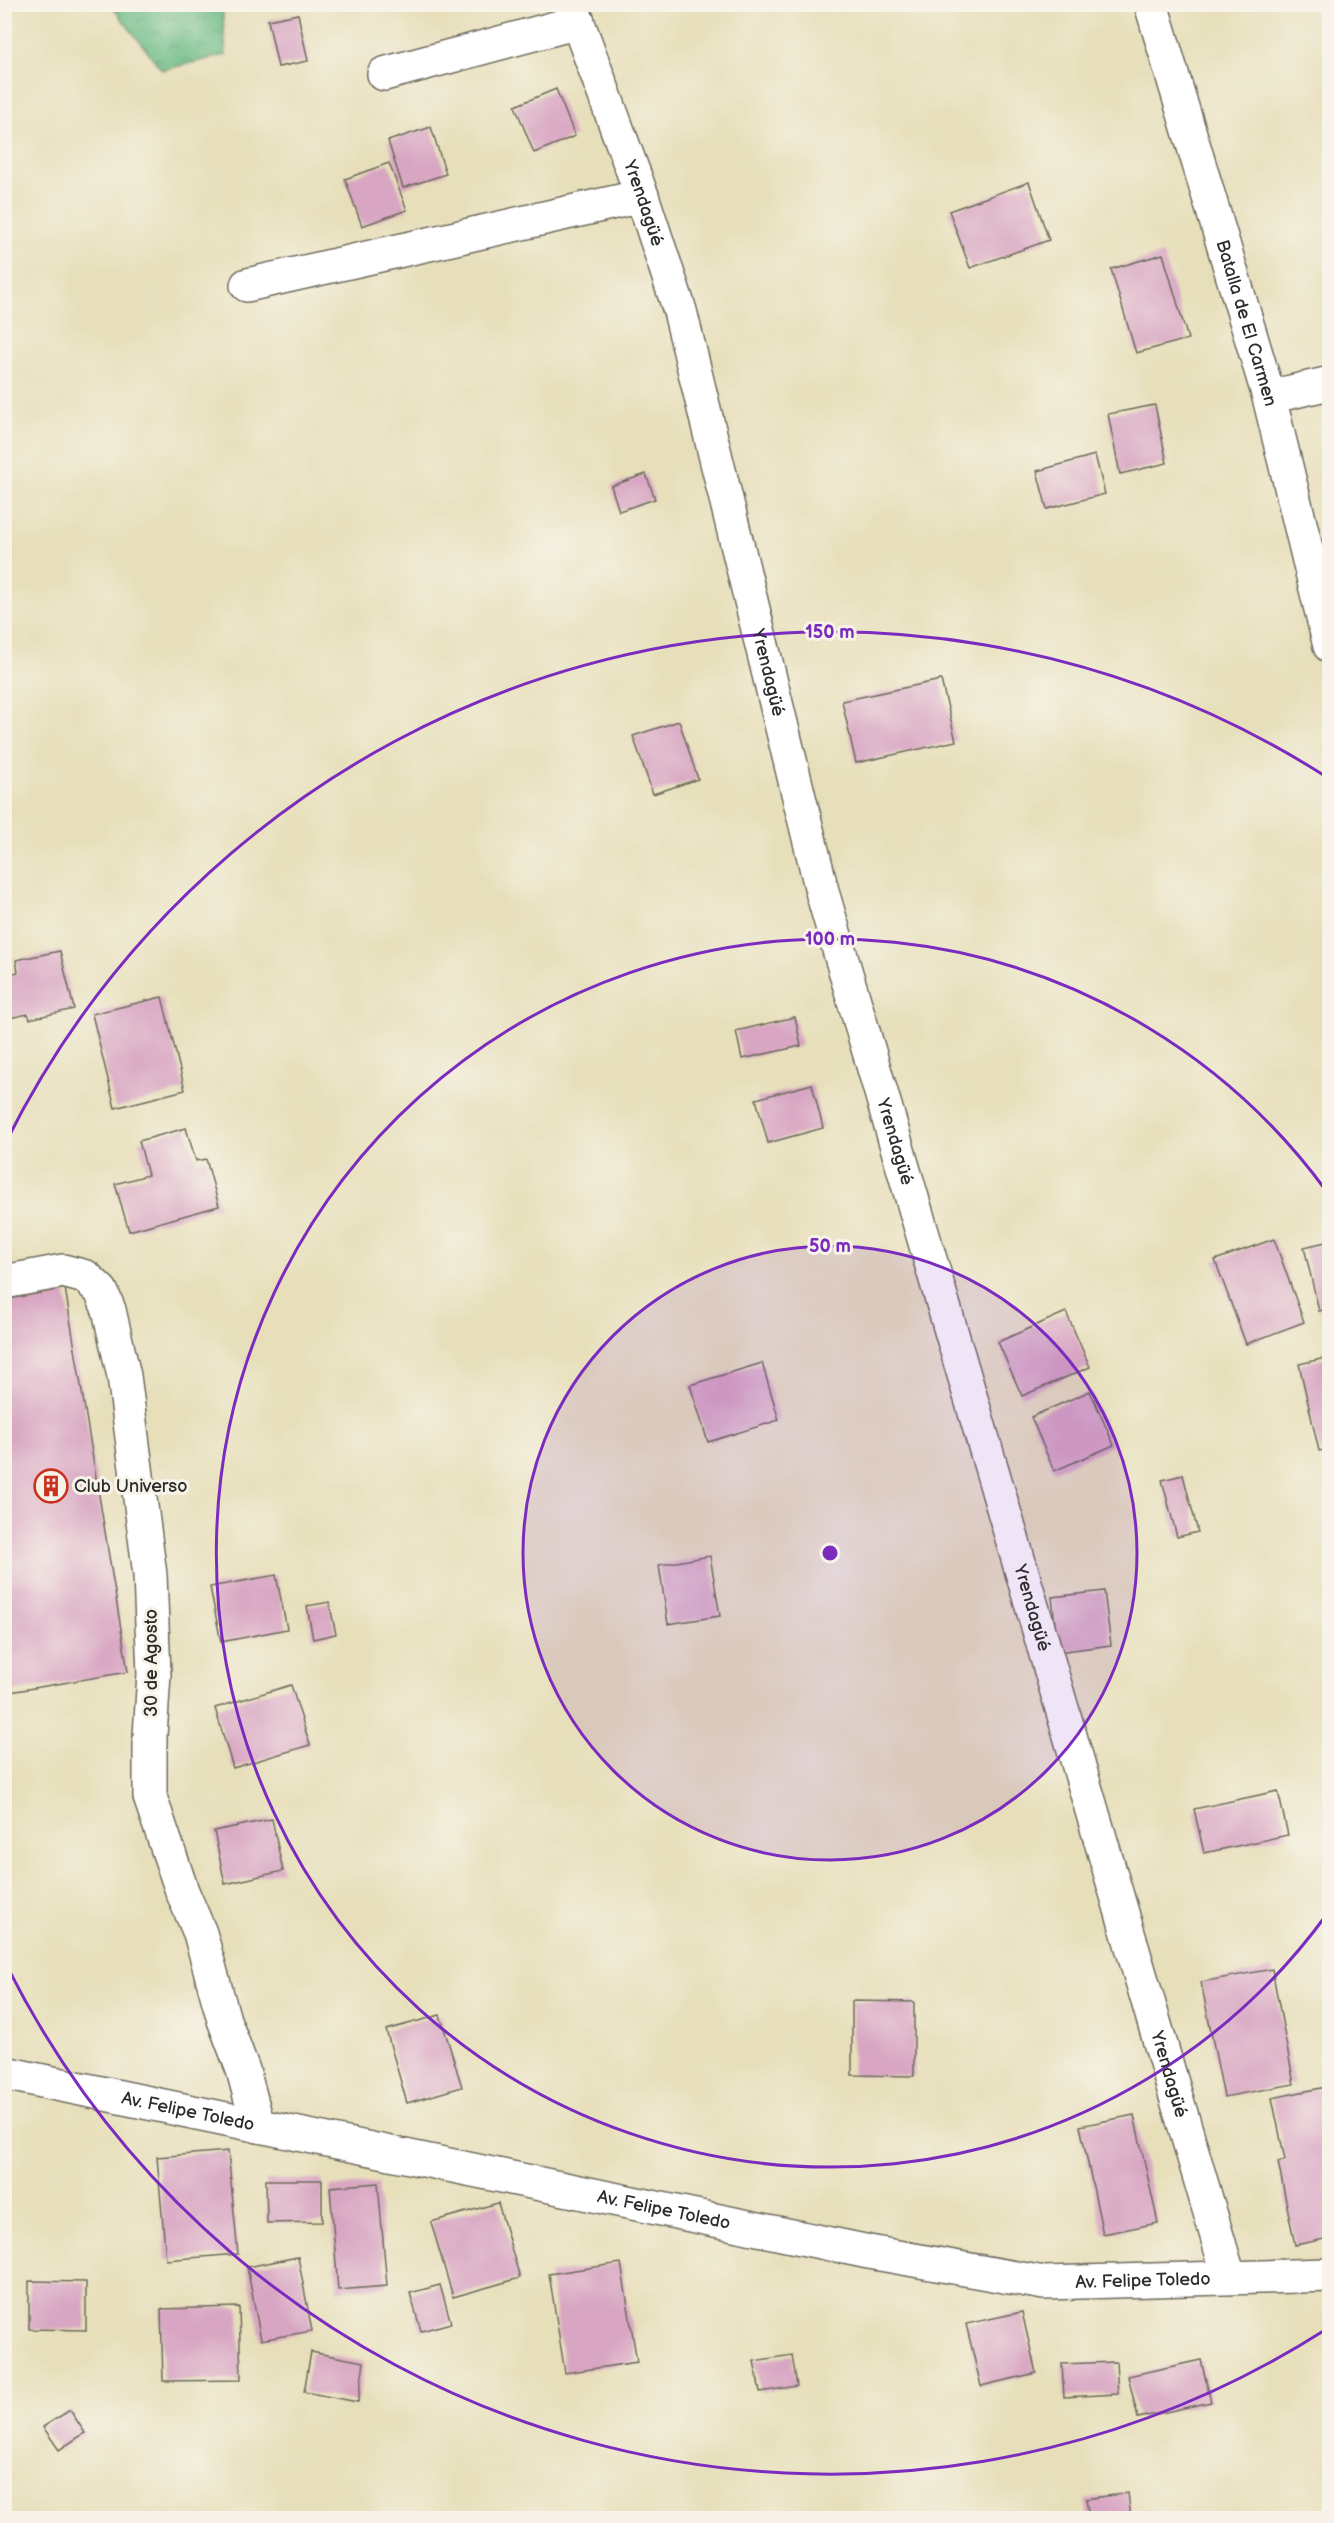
<svg xmlns="http://www.w3.org/2000/svg" width="1334" height="2523" font-family="'Balsamiq Sans',sans-serif">
	<style>
		.forest { fill: url(#forest-crowns); stroke: #4c7458; stroke-width: 1.5 }
		.building { fill: #d8a5c2 }
		.lines { fill: none; stroke-linecap: round; stroke-linejoin: round }
		.minor-casing { stroke: #6d6a5d; stroke-width: 36 }
		.major-casing { stroke: #6d6a5d; stroke-width: 36 }
		.minor { stroke: #fff; stroke-width: 33 }
		.major { stroke: #fff; stroke-width: 33 }
		.ring { fill: none; stroke: #7b2cbf; stroke-width: 3 }
		.labels { text-anchor: middle; dominant-baseline: central; stroke-width: 6; stroke-linejoin: round; paint-order: stroke }
		.street-label { font-size: 18px; fill: #2b2b2b; stroke: #f7f3e8 }
		.poi-label { font-size: 18px; fill: #2b2b2b; stroke: #f7f3e8; text-anchor: start }
		.centre { fill: #7b2cbf; stroke: #f7f3e8; stroke-width: 3 }
		.ring-label { font-size: 18px; text-anchor: middle; font-weight: bold; fill: #7b2cbf; stroke: #f7f3e8; stroke-width: 6; stroke-linejoin: round; paint-order: stroke }
	</style>
	<defs>
		<pattern id="forest-crowns" width="20" height="18" patternUnits="userSpaceOnUse" patternTransform="scale(1.5)"><rect width="20" height="18" fill="#6cbc86"/><path d="M2 6a3 3 0 1 1 6 0M12 15a3 3 0 1 1 6 0" fill="none" stroke="#59996e"/></pattern>
	</defs>
	<rect width="100%" height="100%" fill="#f7f3e8"/>
	<filter id="ink" filterUnits="userSpaceOnUse"><feTurbulence type="fractalNoise" baseFrequency=".0167" numOctaves="2"/><feDisplacementMap in="SourceGraphic" scale="12" xChannelSelector="R" yChannelSelector="G"/><feConvolveMatrix kernelMatrix="1 2 1 2 8 2 1 2 1" color-interpolation-filters="sRGB"/></filter>
	<filter id="wash" filterUnits="userSpaceOnUse"><feTurbulence type="fractalNoise" baseFrequency=".008" numOctaves="4" result="noise"/><feDisplacementMap in="SourceGraphic" scale="24" xChannelSelector="R" yChannelSelector="G"/><feGaussianBlur stdDeviation="1.35" result="paint"/><feColorMatrix in="noise" values="0 0 0 0 0 0 0 0 0 0 0 0 0 0 0 0 0 1.4 0 .05"/><feComposite in="paint" operator="in"/></filter>
	<g filter="url(#wash)">
		<rect width="100%" height="100%" fill="#e7dfba"/>
		<polygon class="forest" points="111,5 222,5 226,55 162,70"/>
		<g id="blocks">
			<g class="building">
				<polygon points="298,14 308,61 278,67 268,20"/>
				<polygon points="556,89 575,136 534,153 515,106"/>
				<polygon points="431,127 446,174 403,188 388,141"/>
				<polygon points="389,163 407,210 362,226 345,179"/>
				<polygon points="1029,182 1049,240 970,268 949,211"/>
				<polygon points="1163,254 1188,339 1136,353 1111,269"/>
				<polygon points="1155,405 1167,463 1120,474 1108,414"/>
				<polygon points="1095,455 1105,494 1047,509 1037,471"/>
				<polygon points="646,474 655,499 619,511 611,486"/>
				<polygon points="941,680 956,741 856,763 842,701"/>
				<polygon points="679,721 698,779 653,794 633,736"/>
				<polygon points="60,951 74,1009 30,1019 28,1014 4,1019 4,975 18,972 16,960"/>
				<polygon points="162,997 185,1090 115,1108 92,1014"/>
				<polygon points="795,1017 801,1046 742,1059 736,1031"/>
				<polygon points="812,1084 823,1128 768,1143 756,1099"/>
				<polygon points="186,1128 196,1161 206,1159 219,1206 129,1231 115,1184 148,1175 139,1141"/>
				<polygon points="1274,1239 1304,1322 1246,1344 1215,1260"/>
				<polygon points="1330,1241 1330,1308 1319,1311 1304,1247"/>
				<polygon points="65,1288 128,1672 4,1693 4,1300"/>
				<polygon points="1066,1312 1090,1367 1022,1396 998,1342"/>
				<polygon points="1330,1357 1330,1449 1319,1451 1299,1364"/>
				<polygon points="762,1363 779,1420 708,1442 690,1385"/>
				<polygon points="1090,1391 1114,1445 1054,1471 1031,1417"/>
				<polygon points="1183,1475 1198,1532 1177,1537 1162,1480"/>
				<polygon points="710,1556 720,1616 668,1624 659,1565"/>
				<polygon points="276,1575 287,1629 221,1642 210,1587"/>
				<polygon points="1104,1591 1111,1645 1058,1652 1052,1597"/>
				<polygon points="329,1602 336,1634 313,1639 307,1606"/>
				<polygon points="291,1685 310,1745 233,1768 215,1708"/>
				<polygon points="1278,1791 1288,1835 1204,1853 1194,1809"/>
				<polygon points="272,1819 283,1871 225,1884 214,1831"/>
				<polygon points="1272,1969 1294,2084 1224,2097 1201,1982"/>
				<polygon points="852,2001 914,2002 914,2076 852,2075"/>
				<polygon points="440,2015 462,2087 407,2103 386,2030"/>
				<polygon points="1326,2087 1330,2105 1330,2238 1295,2245 1278,2162 1285,2160 1272,2098"/>
				<polygon points="1134,2115 1158,2223 1103,2234 1080,2126"/>
				<polygon points="228,2151 238,2254 166,2260 157,2157"/>
				<polygon points="266,2180 322,2180 322,2222 267,2223"/>
				<polygon points="378,2183 387,2286 338,2290 330,2187"/>
				<polygon points="498,2203 520,2278 453,2297 431,2222"/>
				<polygon points="298,2257 312,2331 261,2340 247,2267"/>
				<polygon points="621,2263 637,2362 565,2373 549,2274"/>
				<polygon points="29,2281 86,2282 86,2330 29,2329"/>
				<polygon points="440,2285 451,2323 421,2331 410,2293"/>
				<polygon points="239,2307 241,2380 163,2381 161,2309"/>
				<polygon points="1022,2312 1036,2373 981,2386 966,2324"/>
				<polygon points="311,2352 364,2362 358,2402 304,2392"/>
				<polygon points="792,2355 797,2386 760,2392 754,2361"/>
				<polygon points="1201,2360 1211,2402 1138,2418 1128,2376"/>
				<polygon points="1116,2362 1118,2394 1064,2397 1062,2364"/>
				<polygon points="70,2410 85,2433 59,2450 43,2427"/>
				<polygon points="1128,2493 1131,2518 1089,2518 1086,2499"/>
			</g>
		</g>
	</g>
	<g filter="url(#ink)">
		<use href="#blocks" fill-opacity="0" stroke="#6d6a5d" stroke-width="1.5"/>
		<g class="lines">
			<defs>
				<g id="minor">
					<path id="s1" d="M571,4L642,196L680,311L823,895L1229,2277"/>
					<path id="s2" d="M1151,4L1269,397L1330,646"/>
					<polyline points="384,74 578,22"/>
					<polyline points="247,285 642,196"/>
					<polyline points="1269,397 1330,383"/>
					<polyline points="4,1282 63,1271 86,1277 101,1291 109,1310 124,1376 150,1575 154,1674 150,1736 150,1797 182,1891 200,1933 224,2020 243,2070 258,2126"/>
				</g>
				<g id="major">
					<path id="s3" d="M4,2073L869,2252L1044,2283L1330,2275"/>
				</g>
			</defs>
			<use href="#minor" class="minor-casing"/>
			<use href="#major" class="major-casing"/>
			<use href="#minor" class="minor"/>
			<use href="#major" class="major"/>
		</g>
	</g>
	<circle cx="830" cy="1553" r="307" fill="#7b2cbf" fill-opacity=".12"/>
	<g class="ring">
		<circle cx="830" cy="1553" r="307"/>
		<path d="M1327 1914A614 614 0 1 1 1327 1192"/>
		<path d="M1325 2330A921 921 0 0 1 6 1964M6 1142A921 921 0 0 1 1325 776"/>
	</g>
	<defs>
		<symbol id="building-ring" viewBox="-11 -11 22 22"><circle r="9.5" fill="#f7f3e8" stroke="#c8321e" stroke-width="1.5"/><path d="M-4-6H4V6H1V3H-1V6H-4ZM-2.5-4.3h1.7v1.8h-1.7ZM.8-4.3h1.7v1.8H.8ZM-2.5-1h1.7V.8h-1.7ZM.8-1h1.7V.8H.8Z" fill="#c8321e"/></symbol>
	</defs>
	<g fill-rule="evenodd">
		<use href="#building-ring" x="32" y="1467" width="38" height="38"/>
	</g>
	<g class="labels">
		<g class="street-label">
			<text stroke="none"><textPath href="#s1" startOffset="212">Yrendagüé</textPath></text>
			<text stroke="none"><textPath href="#s2" startOffset="333">Batalla de El Carmen</textPath></text>
			<text stroke="none"><textPath href="#s1" startOffset="698">Yrendagüé</textPath></text>
			<text stroke="none"><textPath href="#s1" startOffset="1184">Yrendagüé</textPath></text>
			<text stroke="none"><textPath href="#s1" startOffset="1670">Yrendagüé</textPath></text>
			<text transform="translate(151 1663) rotate(-90)">30 de Agosto</text>
			<text stroke="none"><textPath href="#s1" startOffset="2156">Yrendagüé</textPath></text>
			<text stroke="none"><textPath href="#s3" startOffset="188">Av. Felipe Toledo</textPath></text>
			<text stroke="none"><textPath href="#s3" startOffset="674">Av. Felipe Toledo</textPath></text>
			<text stroke="none"><textPath href="#s3" startOffset="1160">Av. Felipe Toledo</textPath></text>
		</g>
		<g class="poi-label">
			<text x="74" y="1486">Club Universo</text>
		</g>
	</g>
	<circle cx="830" cy="1553" r="9" class="centre"/>
	<g class="ring-label">
		<text x="830" y="638">150 m</text>
		<text x="830" y="945">100 m</text>
		<text x="830" y="1252">50 m</text>
	</g>
	<rect width="1334" height="2523" fill="none" stroke="#f7f3e8" stroke-width="24"/>
</svg>
